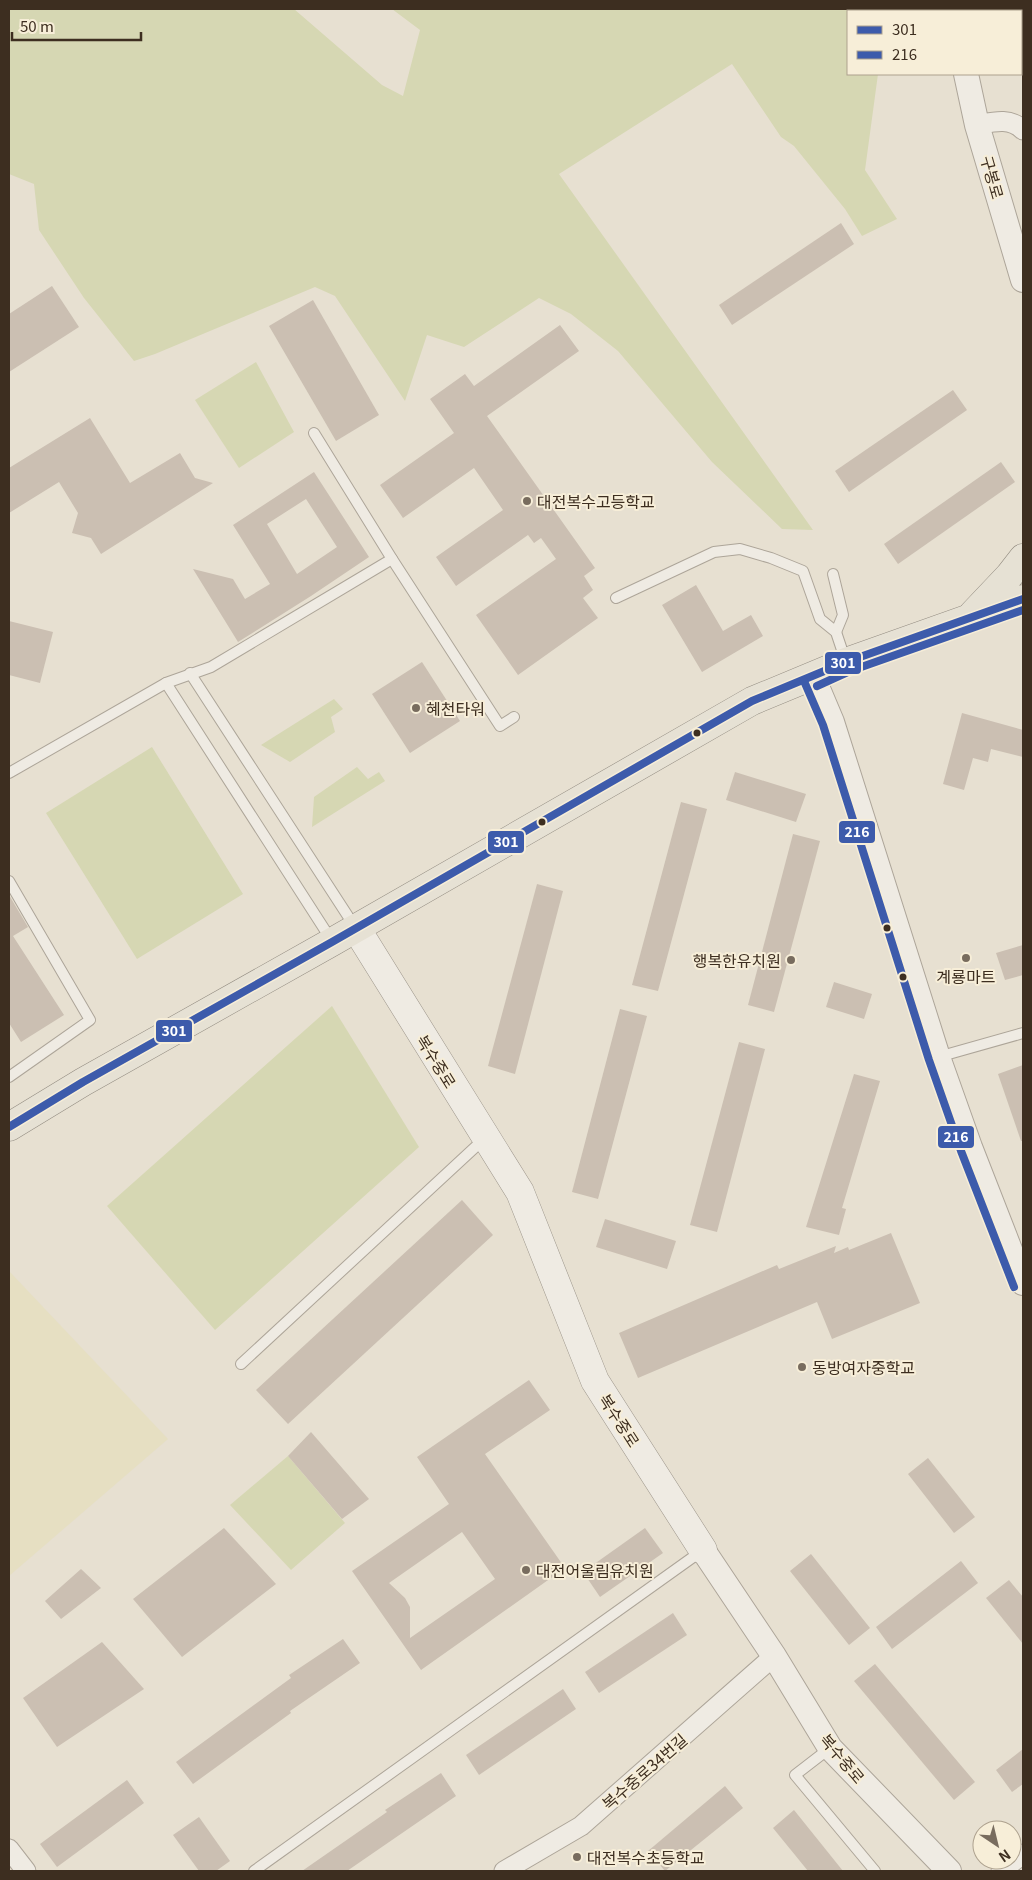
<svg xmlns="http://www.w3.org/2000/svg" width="1032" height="1880" font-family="Georgia,'Noto Sans KR',serif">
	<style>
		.farmland { fill: #e6dfc2 }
		.green { fill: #d6d7b3 }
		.building { fill: #cbbfb2; fill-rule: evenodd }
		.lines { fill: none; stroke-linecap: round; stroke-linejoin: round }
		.service-casing { stroke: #ada599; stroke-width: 12 }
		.minor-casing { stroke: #ada599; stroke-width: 21 }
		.tertiary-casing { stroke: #ada599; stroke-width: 26 }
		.secondary-casing { stroke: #9c958a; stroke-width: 29 }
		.primary-casing { stroke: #928b80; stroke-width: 29 }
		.service { stroke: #efebe3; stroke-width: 10 }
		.minor { stroke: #efebe3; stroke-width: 19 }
		.tertiary { stroke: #efebe3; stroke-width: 24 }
		.secondary { stroke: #efebe3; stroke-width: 28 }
		.primary { stroke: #e6e1d4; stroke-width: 28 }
		.bus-1-casing { stroke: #f7eed8; stroke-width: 11 }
		.bus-2-casing { stroke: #f7eed8; stroke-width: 11 }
		.bus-1 { stroke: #3d5bab; stroke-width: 8 }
		.bus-2 { stroke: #3d5bab; stroke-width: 8 }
		.poi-dot { fill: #786c5e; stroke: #f7eed8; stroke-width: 2 }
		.bus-dot { fill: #3d2e20; stroke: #f7eed8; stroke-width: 2 }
		.labels { text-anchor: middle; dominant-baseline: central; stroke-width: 4; stroke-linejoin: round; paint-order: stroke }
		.street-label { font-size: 16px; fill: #3d2e20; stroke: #f7eed8 }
		.poi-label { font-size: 16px; fill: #3d2e20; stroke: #f7eed8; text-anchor: start }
		.line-badge { stroke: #f7eed8; stroke-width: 2 }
		.badge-label { font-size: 14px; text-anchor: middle; font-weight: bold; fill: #fff }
	</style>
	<rect width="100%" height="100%" fill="#e7e0d1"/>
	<polygon class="farmland" points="9,1271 168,1439 9,1576"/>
	<g class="green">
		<polygon points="9,9 294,9 382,85 403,96 420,30 392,9 872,9 873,11 848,11 848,74 878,74 865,170 897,219 862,236 845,209 794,146 781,137 732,64 559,174 813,530 782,529 712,462 618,351 571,314 539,298 464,347 427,335 405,401 335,296 315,287 155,354 134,361 84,298 39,230 34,184 9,174"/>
		<polygon points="256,362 294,432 239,468 195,400"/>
		<polygon points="334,699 343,709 331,717 335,732 290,762 261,745"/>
		<polygon points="152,747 243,894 137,959 46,813"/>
		<polygon points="357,767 368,779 379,772 385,781 312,827 314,797"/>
		<polygon points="332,1006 419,1147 215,1330 107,1206"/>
		<polygon points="288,1456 345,1523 291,1570 230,1505"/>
	</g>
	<g class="building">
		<polygon points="841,223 854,244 732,325 719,305"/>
		<polygon points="52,286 79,327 9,372 9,314"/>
		<polygon points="313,300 379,415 336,441 269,326"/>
		<polygon points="560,325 579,351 487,416 595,568 584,576 593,590 583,598 598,618 518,675 476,615 556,559 541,538 534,543 528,535 456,586 436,557 503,510 474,468 403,518 380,485 454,433 430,399 465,374 474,386"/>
		<polygon points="953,390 967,410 849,492 835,471"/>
		<polygon points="90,418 130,483 180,453 195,478 213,483 101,554 91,538 72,533 78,513 59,482 9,513 9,468"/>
		<polygon points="1001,462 1015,482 898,564 884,544"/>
		<path d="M314,472L369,557L311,596L238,642L193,569L233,579L245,599L270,584L233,525ZM306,499L337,547L297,574L267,524Z"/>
		<polygon points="696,585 723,631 751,615 763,636 702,672 662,605"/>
		<polygon points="9,621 53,632 40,683 9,675"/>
		<polygon points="422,662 460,721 410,753 372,694"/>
		<polygon points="962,713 1023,730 1023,757 991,749 988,762 973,758 964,790 943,784"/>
		<polygon points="735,772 806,794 796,822 726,800"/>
		<polygon points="681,802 707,809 658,991 632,985"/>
		<polygon points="793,834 820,841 774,1012 748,1005"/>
		<polygon points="537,884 563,891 515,1074 488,1066"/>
		<polygon points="9,895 28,927 13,936 64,1015 21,1042 9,1023"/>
		<polygon points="1023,945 1023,975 1005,980 996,953"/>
		<polygon points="834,982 872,994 864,1019 826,1007"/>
		<polygon points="620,1009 647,1016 598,1199 572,1192"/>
		<polygon points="739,1042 765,1049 717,1232 690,1225"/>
		<polygon points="1023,1065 1023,1141 1021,1141 998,1074"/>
		<polygon points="854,1074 880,1081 842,1208 846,1209 839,1235 806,1227"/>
		<polygon points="462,1200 493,1235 288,1424 256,1390"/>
		<polygon points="605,1219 676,1241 667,1269 596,1247"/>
		<polygon points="891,1233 920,1303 832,1339 817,1302 638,1378 619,1333 777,1265 779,1269 836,1246 834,1253 848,1247 849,1250"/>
		<path d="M529,1380L550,1410L485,1454L565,1568L421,1670L352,1571L449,1504L417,1457ZM462,1532L495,1579L410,1638V1607L405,1598L389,1583Z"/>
		<polygon points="311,1432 369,1499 342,1519 288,1456"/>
		<polygon points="928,1458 975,1517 954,1533 908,1474"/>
		<polygon points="224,1528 276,1584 182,1657 133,1599"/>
		<polygon points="645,1528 663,1553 600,1597 583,1572"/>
		<polygon points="811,1554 870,1628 849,1645 790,1571"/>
		<polygon points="961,1561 978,1583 892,1649 876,1627"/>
		<polygon points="81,1569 101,1588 61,1619 45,1601"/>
		<polygon points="1009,1580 1023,1597 1023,1644 986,1598"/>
		<polygon points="673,1613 687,1635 599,1693 585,1672"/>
		<polygon points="343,1639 360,1663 290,1711 291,1713 193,1784 176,1762 291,1678 289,1675"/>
		<polygon points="102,1642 144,1689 57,1747 23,1698"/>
		<polygon points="875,1664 975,1782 954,1800 854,1681"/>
		<polygon points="563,1689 576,1709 479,1775 466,1755"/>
		<polygon points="1023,1749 1023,1784 1012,1792 996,1770"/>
		<polygon points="441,1773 456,1796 347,1871 302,1871 387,1812 385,1810"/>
		<polygon points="127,1780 144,1803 57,1867 40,1844"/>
		<polygon points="725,1786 743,1808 665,1871 648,1851"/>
		<polygon points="794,1810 843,1871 808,1871 773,1828"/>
		<polygon points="199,1817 230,1861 216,1871 199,1871 173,1835"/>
	</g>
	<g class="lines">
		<defs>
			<g id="service">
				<polyline points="314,433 392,559 500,726 514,717"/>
				<polyline points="833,574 843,615 836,632"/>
				<polyline points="616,598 714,552 740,549 771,558 803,571 820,619 836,632 846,662"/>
				<polyline points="190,673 355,927"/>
				<polyline points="166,683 332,941"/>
				<polyline points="9,773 166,683 211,667 392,559"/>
				<polyline points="9,881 90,1020 9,1077"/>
				<polyline points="938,1057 1023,1033"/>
				<polyline points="241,1364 484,1139"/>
				<polyline points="830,1748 795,1775 875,1871"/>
				<polyline points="254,1871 703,1550"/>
			</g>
			<g id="minor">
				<path d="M977,125C993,122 1010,117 1023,130"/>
				<polyline points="9,1849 26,1871"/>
				<polyline points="504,1871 581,1826 774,1656"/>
				<polyline points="1001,1871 1023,1854"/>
			</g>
			<g id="tertiary">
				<polyline points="956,9 956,11"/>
				<polyline points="966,74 977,125 1023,280"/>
				<polyline points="813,677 832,722 938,1057 970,1147 1023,1283"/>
				<polyline points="703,1550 774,1656 830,1748 949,1871"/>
			</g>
			<polyline id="secondary" points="356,928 520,1192 595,1381 703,1550"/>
			<g id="primary">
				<polyline points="973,614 1009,576 1023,558"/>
				<polyline points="9,1127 83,1082 332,942 752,701 846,662 1023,599"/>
			</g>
		</defs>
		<use href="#service" class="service-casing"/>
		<use href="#minor" class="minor-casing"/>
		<use href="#tertiary" class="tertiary-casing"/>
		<use href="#secondary" class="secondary-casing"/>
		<use href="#primary" class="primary-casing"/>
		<use href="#service" class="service"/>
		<use href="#minor" class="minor"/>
		<use href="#tertiary" class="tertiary"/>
		<use href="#secondary" class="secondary"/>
		<use href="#primary" class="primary"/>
		<defs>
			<polyline id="bus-1" points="9,1127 83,1082 332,942 752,701 846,662 1023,599"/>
			<g id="bus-2">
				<polyline points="804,681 823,725 929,1060 961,1151 1014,1287"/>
				<polyline points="817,686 850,671 1023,610"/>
			</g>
		</defs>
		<use href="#bus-1" class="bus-1-casing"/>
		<use href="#bus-2" class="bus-2-casing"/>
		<use href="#bus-1" class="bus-1"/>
		<use href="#bus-2" class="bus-2"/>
	</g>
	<g class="poi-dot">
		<circle cx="527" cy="501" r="5"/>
		<circle cx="416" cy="708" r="5"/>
		<circle cx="966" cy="958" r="5"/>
		<circle cx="791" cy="960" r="5"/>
		<circle cx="802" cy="1367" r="5"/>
		<circle cx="526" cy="1570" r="5"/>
		<circle cx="577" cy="1857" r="5"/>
	</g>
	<g class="bus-dot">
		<circle cx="697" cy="733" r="4.5"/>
		<circle cx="542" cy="822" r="4.5"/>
		<circle cx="887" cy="928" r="4.5"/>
		<circle cx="903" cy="977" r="4.5"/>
	</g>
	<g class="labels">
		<g class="street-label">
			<text transform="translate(993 177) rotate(74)">구봉로</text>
			<text transform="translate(437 1061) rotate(58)">복수중로</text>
			<text transform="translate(620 1420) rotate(57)">복수중로</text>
			<text transform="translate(843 1758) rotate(50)">복수중로</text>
			<text transform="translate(644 1771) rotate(-41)">복수중로34번길</text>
		</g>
		<g class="poi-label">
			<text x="537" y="501">대전복수고등학교</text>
			<text x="426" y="708">혜천타워</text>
			<text x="781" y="960" text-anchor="end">행복한유치원</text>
			<text x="966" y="976" text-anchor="middle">계룡마트</text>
			<text x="812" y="1367">동방여자중학교</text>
			<text x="536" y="1570">대전어울림유치원</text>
			<text x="587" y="1857">대전복수초등학교</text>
		</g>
	</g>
	<g class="line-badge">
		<rect x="824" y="651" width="38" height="24" rx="5" fill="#3d5bab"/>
		<rect x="838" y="820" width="38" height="24" rx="5" fill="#3d5bab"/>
		<rect x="487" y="830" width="38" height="24" rx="5" fill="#3d5bab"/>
		<rect x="155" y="1019" width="38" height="24" rx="5" fill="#3d5bab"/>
		<rect x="937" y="1125" width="38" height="24" rx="5" fill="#3d5bab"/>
	</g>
	<g class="badge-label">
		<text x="843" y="668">301</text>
		<text x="857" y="837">216</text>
		<text x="506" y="847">301</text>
		<text x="174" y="1036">301</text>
		<text x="956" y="1142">216</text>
	</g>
	<rect width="1032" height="1880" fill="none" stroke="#3d2e20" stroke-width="20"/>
	<rect x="847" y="10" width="175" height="65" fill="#f7eed8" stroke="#ada18e"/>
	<rect x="857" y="26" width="25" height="8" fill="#3d5bab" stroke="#ada18e"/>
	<text x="892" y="35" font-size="15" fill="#3d2e20">301</text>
	<rect x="857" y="51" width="25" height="8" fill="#3d5bab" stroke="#ada18e"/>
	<text x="892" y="60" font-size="15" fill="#3d2e20">216</text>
	<g transform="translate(997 1845) rotate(145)"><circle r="24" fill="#f7eed8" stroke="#ada18e"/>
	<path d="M0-4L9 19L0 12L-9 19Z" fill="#786c5e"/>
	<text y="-8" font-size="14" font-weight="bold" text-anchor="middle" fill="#3d2e20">N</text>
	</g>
	<path d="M12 32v8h129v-8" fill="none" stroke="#3d2e20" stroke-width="2.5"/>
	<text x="20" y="32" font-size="15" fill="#3d2e20" stroke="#f7eed8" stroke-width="4" paint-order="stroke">50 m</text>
</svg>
